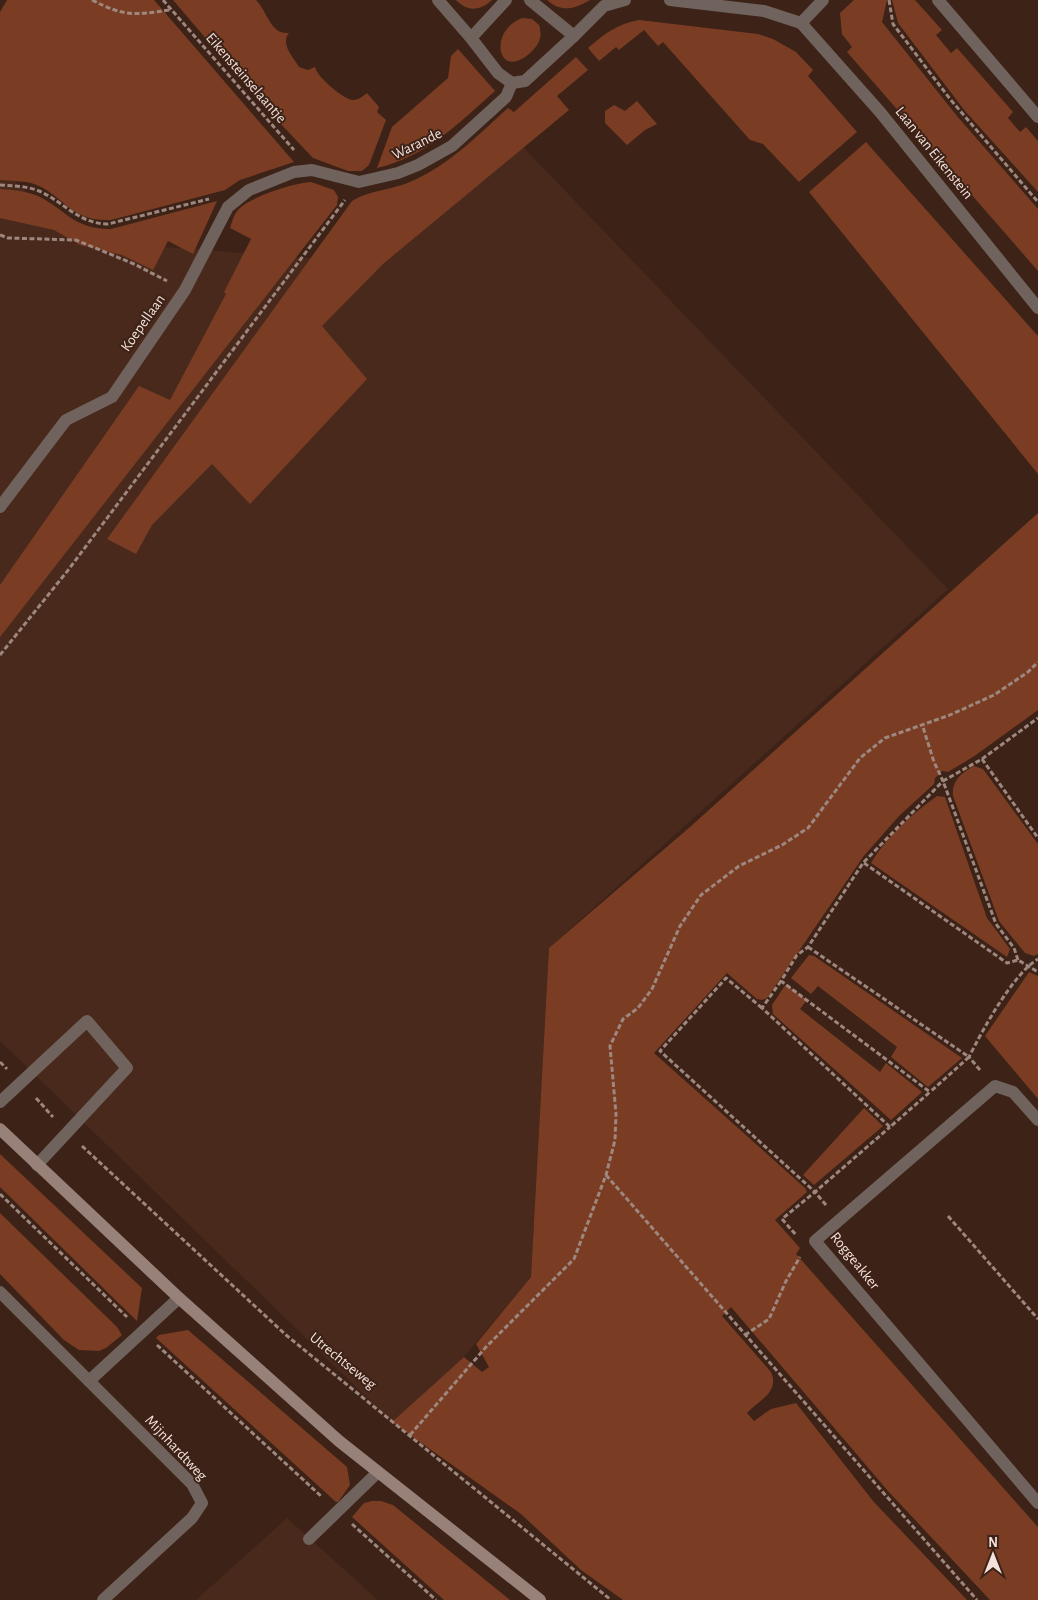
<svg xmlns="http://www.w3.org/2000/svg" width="1038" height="1600" font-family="'Alegreya Sans',sans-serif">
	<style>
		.built { fill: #49291c }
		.green { fill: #7a3d24 }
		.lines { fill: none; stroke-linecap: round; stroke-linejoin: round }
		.path { stroke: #9d877e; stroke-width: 3; stroke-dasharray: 5 2.5; stroke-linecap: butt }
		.service { stroke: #70625c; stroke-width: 12 }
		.minor { stroke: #70625c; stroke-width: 12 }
		.secondary { stroke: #988179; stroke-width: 12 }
		.labels { text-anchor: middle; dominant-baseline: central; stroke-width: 4; stroke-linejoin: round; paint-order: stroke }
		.street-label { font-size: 15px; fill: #f4e1da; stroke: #3c2217 }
	</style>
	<rect width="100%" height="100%" fill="#3c2217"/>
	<g class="built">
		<polygon points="523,147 948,589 549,948 531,1277 464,1357 392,1422 0,1041 0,167 76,240 383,264"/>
		<polygon points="287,1518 378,1600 196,1600"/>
	</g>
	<g class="green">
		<path d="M7,0H154L294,162L240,180L225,190L111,220C68,222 64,193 31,183C22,181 10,181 0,180V12Z"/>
		<path d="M173,0H256C267,10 270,35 289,33C280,44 293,57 299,67L308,70L315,67C317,77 344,100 353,100C359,100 363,96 367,93L379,107L377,112L386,120L369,165L362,171H348L313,158L260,102Z"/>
		<path d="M456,0H492C480,11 467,12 456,0Z"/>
		<path d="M547,0H590C575,9 561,13 547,0Z"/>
		<polygon points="854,0 887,0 882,22 957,116 1038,209 1038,271 847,52 852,47 842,34 840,13"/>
		<polygon points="892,0 915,0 942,30 936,35 951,53 957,48 1013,112 1008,118 1020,132 1026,127 1038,141 1038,192 965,111 898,23"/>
		<path d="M522,18L532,19L539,25C542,34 541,42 533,50C499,85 486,32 522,18Z"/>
		<path d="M639,20L758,34L773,39L796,52L813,70L808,76L857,132L799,182L763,144L750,140L663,42L658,46L644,30L619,50L616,47L599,61L588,48C604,34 617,24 639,20Z"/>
		<path d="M458,49L495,91C459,123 426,157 377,168L392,127L448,78L451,56Z"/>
		<path d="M576,57L588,70L557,96L569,110L383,264L322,326L367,379L250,504L212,464L152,525L136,554L107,539L352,201C370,190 391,190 410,182C448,166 478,135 508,108L514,112Z"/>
		<polygon points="637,101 657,124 645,130 627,145 605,123 605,111 614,105 625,111"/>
		<polygon points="866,142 1038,336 1038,474 809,192"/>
		<path d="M311,182L334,190L338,197L337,205L0,637V585L139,386L170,400L226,294L224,292L251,239L230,228C232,222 234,214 238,210C249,197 294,183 311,182Z"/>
		<path d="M0,189C13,190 26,191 38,196C68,211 73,229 111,229L217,201L193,254L168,241L153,270L122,255L80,245L54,230L0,218Z"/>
		<path d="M1038,513V710L973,757L948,772L942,771L935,778L934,784L899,816L863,857L767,998L762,1000L757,999L727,973L654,1053L805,1188L807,1192L775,1220L800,1248L796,1254L1038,1527V1600H990L888,1491L731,1307L722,1316L771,1372C780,1392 759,1400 747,1413L754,1421L771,1409L796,1403L873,1501L967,1600H623L581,1570L521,1514L392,1422L464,1357L482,1372L489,1367L476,1344L531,1277L549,948L690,827Z"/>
		<path d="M974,766L983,769L1038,844V954L1034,956L1025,953L999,921L953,796C951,781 962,772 974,766Z"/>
		<path d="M937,796L945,797L987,918L1010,949L1007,957L871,863C887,836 912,814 937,796Z"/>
		<polygon points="809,955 814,956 962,1058 928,1087 891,1057 897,1047 818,986 811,994 791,978"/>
		<polygon points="1029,972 1038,976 1038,1099 985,1036"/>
		<polygon points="786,984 807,1000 800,1009 880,1072 886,1063 922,1092 891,1120 773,1014 772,1005"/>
		<polygon points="864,1108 883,1126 814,1185 803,1175"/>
		<polygon points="0,1154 142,1288 137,1321 0,1187"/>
		<polygon points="0,1213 117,1327 122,1335 106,1348 99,1351 79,1350 64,1340 0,1274"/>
		<polygon points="188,1330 347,1467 350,1485 338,1502 336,1502 156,1338 159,1335"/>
		<polygon points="372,1501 381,1501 393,1505 510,1600 444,1600 352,1517 364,1503"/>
	</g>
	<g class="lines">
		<g class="path">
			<path d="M92,0C125,17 134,15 170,10"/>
			<polyline points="163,0 294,150"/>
			<polyline points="889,0 893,24 950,99 1038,202"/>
			<path d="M0,185C13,186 27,186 39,191C64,202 79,224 108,224L209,199"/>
			<polyline points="0,235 8,238 76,240 134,264 167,281"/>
			<polyline points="0,655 69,569 345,200"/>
			<polyline points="982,759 1038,838"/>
			<polyline points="864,863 1007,963 1018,960 1038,972"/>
			<polyline points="808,947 969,1057 930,1092"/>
			<polyline points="1018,960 1014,948 996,924 943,781 982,759 1038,718"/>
			<polyline points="781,981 762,1008 890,1127 930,1092 781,981 797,955 808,947 863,863 943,781 934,762 922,724"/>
			<polyline points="762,1008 726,978 660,1051 815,1192 782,1219 796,1235"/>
			<polyline points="0,1062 7,1069"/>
			<path d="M980,1070L969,1057C983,1029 1013,974 1038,959"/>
			<polyline points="36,1098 53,1117"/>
			<polyline points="82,1146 286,1335 611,1600"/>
			<polyline points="606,1175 977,1600"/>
			<polyline points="0,1194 127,1317"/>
			<polyline points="826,1205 815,1192 890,1127"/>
			<polyline points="948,1216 1038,1319"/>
			<polyline points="745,1335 769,1319 786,1281 800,1257"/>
			<polyline points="157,1345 322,1497"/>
			<polyline points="410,1435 486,1347 574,1259 606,1175 615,1140 616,1114 610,1046 623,1019 638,1008 652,989 680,926 701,895 739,866 782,845 808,828 860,758 885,738 950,715 994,695 1028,672 1038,662"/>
			<polyline points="352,1524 436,1600"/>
		</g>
		<g class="service">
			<polyline points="0,507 66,420 112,397 185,290 228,207 249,190 294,172 312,170 359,182 398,173 418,165 452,146 506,97 512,83"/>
			<polyline points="309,1539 378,1472"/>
		</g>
		<g class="minor">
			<polyline points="438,0 471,38"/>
			<polyline points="506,0 471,38 498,73 512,83 525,81 574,36 530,0"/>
			<polyline points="670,0 764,11 801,23"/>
			<polyline points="938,0 1038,117"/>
			<polyline points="801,23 880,112 1038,308"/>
			<polyline points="801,23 823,0"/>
			<polyline points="574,36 604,6 625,0"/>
			<polyline points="0,1102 87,1021 127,1068 37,1165"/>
			<polyline points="1038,1120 1013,1092 995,1086 815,1241 1038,1503"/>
			<polyline points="0,1292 192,1484 202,1503 192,1518 103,1600"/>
			<polyline points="89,1381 179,1298"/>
		</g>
		<polyline class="secondary" points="0,1129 179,1298 339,1441 540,1600"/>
	</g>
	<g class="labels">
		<g class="street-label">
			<text transform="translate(246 78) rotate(49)">Eikensteinselaantje</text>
			<text transform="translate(417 144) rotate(-26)">Warande</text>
			<text transform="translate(934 153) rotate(51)">Laan van Eikenstein</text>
			<text transform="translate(143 323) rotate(-55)">Koepellaan</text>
			<text transform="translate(855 1261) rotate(51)">Roggeakker</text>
			<text transform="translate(343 1361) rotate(39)">Utrechtseweg</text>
			<text transform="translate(176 1448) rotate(47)">Mijnhardtweg</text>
		</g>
	</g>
	<g transform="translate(993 1555)" stroke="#3c2217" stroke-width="4" paint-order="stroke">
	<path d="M0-4L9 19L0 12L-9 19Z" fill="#f4e1da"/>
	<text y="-8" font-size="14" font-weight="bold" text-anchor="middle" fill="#f4e1da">N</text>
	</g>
</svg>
